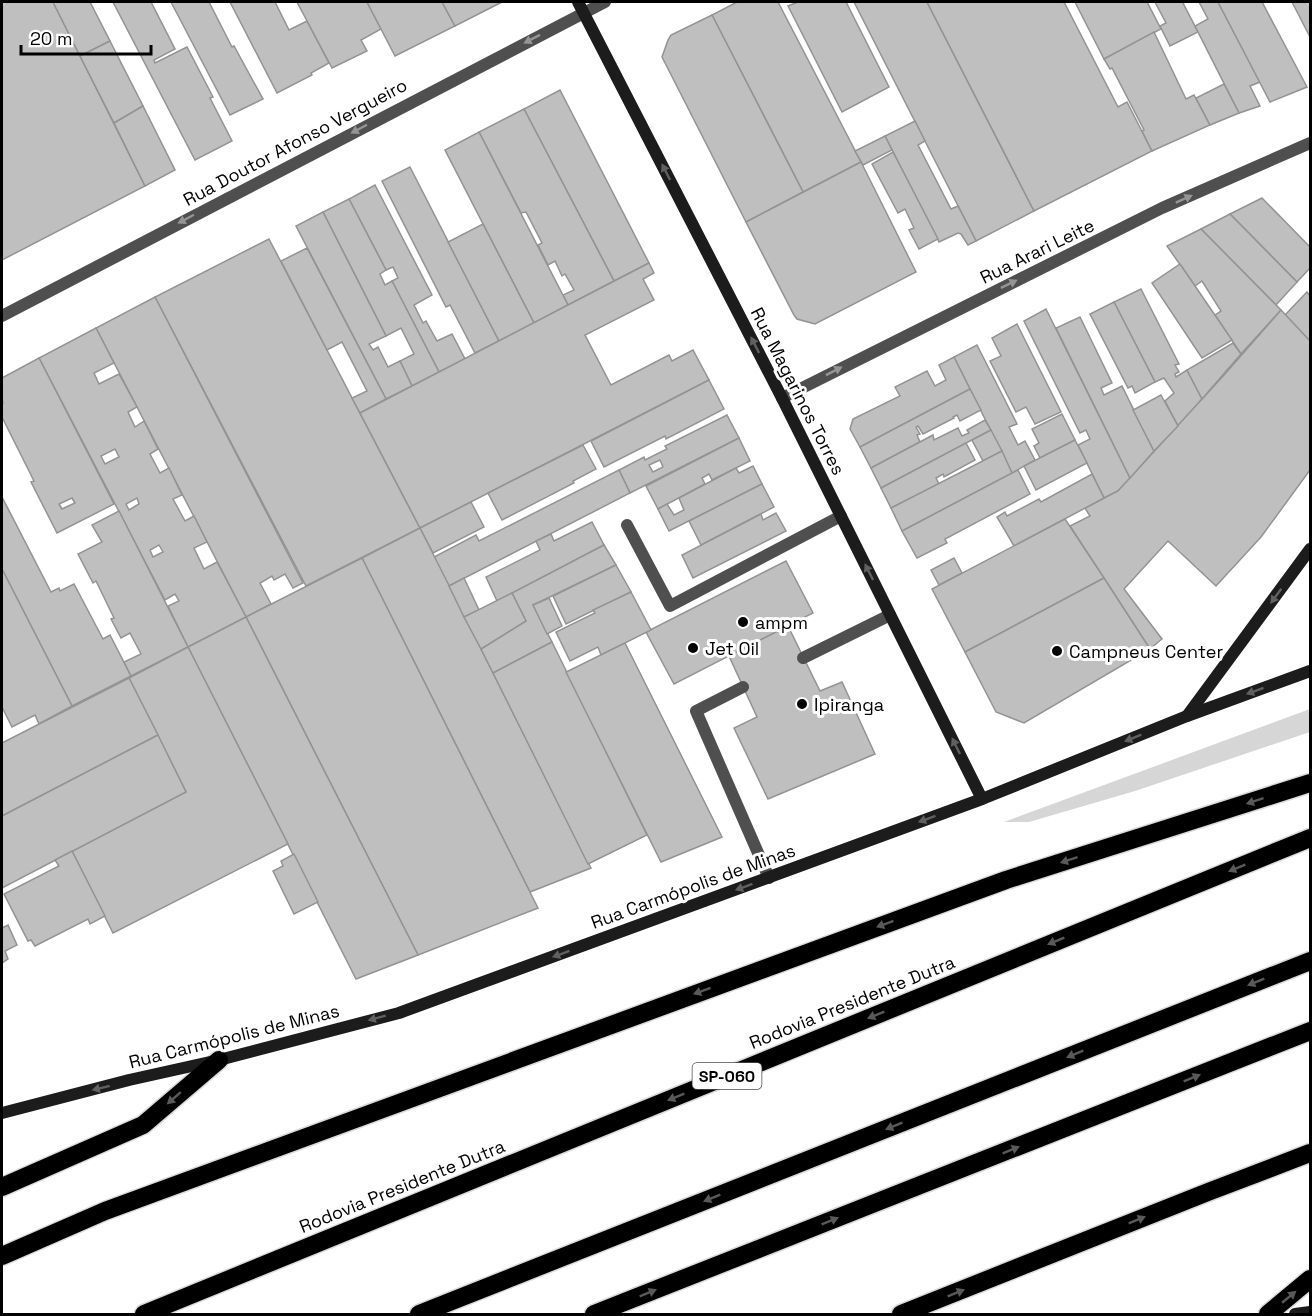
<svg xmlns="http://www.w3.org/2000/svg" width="1312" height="1316" font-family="'Space Grotesk',sans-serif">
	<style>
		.green { fill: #d6d6d6 }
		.building { fill: #bfbfbf; stroke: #939393; stroke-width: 1.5; fill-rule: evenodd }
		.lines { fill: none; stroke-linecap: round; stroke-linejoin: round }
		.highway-casing { stroke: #dbdbdb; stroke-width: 21 }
		.lane { stroke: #4f4f4f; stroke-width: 12 }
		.street { stroke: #4f4f4f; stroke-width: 12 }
		.secondary { stroke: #1c1c1c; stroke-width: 12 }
		.highway { stroke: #000; stroke-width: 18 }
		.oneway { fill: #959595 }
		.oneway2 { fill: #606060 }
		.oneway3 { fill: #595959 }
		.poi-dot { fill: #000; stroke: #fff; stroke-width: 2 }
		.labels { text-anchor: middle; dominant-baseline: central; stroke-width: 6; stroke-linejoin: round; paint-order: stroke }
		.shield { fill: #fff; stroke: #4c4c4c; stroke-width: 1.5 }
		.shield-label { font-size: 16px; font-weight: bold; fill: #000 }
		.street-label { font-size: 18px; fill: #000; stroke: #fff }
		.poi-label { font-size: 18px; fill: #000; stroke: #fff; text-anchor: start }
	</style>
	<rect width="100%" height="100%" fill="#fff"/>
	<polygon class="green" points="1310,709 1310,732 1135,791 1029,822 1004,822"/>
	<g class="building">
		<polygon points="2,2 53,2 145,186 2,260"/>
		<polygon points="53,2 90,2 110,41 80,56"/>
		<polygon points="113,2 151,2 175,49 154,60 155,63 187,47 213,97 210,98 232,141 195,160"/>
		<polygon points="171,2 209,2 232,47 234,46 263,99 230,115"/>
		<polygon points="230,2 275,2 289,30 307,21 329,63 311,73 312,75 277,93"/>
		<polygon points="297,2 367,2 381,29 361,40 367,51 332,68"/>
		<polygon points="367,2 442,2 455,26 395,56"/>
		<polygon points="442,2 502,2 455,26"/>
		<polygon points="737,2 778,2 861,162 803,192 712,15"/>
		<polygon points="798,2 846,2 889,87 842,112 788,6"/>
		<polygon points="854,2 927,2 1034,211 976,241"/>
		<polygon points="927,2 1064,2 1118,107 1127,102 1152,151 1034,211"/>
		<polygon points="1075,2 1147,2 1161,29 1104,59"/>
		<polygon points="1155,2 1185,2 1183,3 1198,32 1170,46 1160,26 1166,23"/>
		<polygon points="1199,2 1218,2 1260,82 1250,86 1260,106 1239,113 1195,26 1208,19"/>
		<polygon points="1218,2 1262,2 1307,87 1270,102"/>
		<polygon points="1292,2 1310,2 1310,37"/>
		<polygon points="712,15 803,192 746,222 662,57 668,40 671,35"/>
		<polygon points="1154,32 1186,99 1194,95 1210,125 1152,151 1142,131 1144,130 1112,68 1110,69 1104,59"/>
		<polygon points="110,41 143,106 114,123 80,56"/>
		<polygon points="1224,84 1239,113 1210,125 1196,98"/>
		<polygon points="560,90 649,263 614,281 524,109"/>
		<polygon points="143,106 175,170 145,186 114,123"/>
		<polygon points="524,109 614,281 568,305 563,295 574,290 565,274 562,276 555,261 548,265 538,245 542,243 526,212 521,213 479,132"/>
		<polygon points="915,121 925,141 918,145 951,209 958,206 976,241 968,245 961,234 958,233 939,242 885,136"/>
		<polygon points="479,132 568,305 534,323 445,150"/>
		<polygon points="885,136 892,150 863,165 855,151"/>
		<polygon points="893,152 938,239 919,249 909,230 914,228 905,209 898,213 872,164"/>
		<polygon points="861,162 916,272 815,324 797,319 794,315 746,222"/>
		<polygon points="410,167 499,341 475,353 450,305 446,307 382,181"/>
		<polygon points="375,185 432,295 414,305 423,323 426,321 437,341 452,334 465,359 439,372 392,281 398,278 393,267 386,270 349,199"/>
		<polygon points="1262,198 1310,247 1310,268 1297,282 1230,214"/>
		<polygon points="349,199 386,270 380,274 385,285 392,281 439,372 412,386 400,361 414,354 401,328 386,336 323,212"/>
		<polygon points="323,212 386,336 369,344 373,350 378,347 388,367 400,361 412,386 386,399 296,226"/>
		<polygon points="1230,214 1297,282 1276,305 1201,229"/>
		<polygon points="483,224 534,323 499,341 448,242"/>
		<polygon points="1201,229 1281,310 1241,354 1215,315 1221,311 1202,281 1195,286 1167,246"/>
		<polygon points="269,239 420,528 306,586 155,297"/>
		<polygon points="307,248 386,399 360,413 352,398 367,391 342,342 327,350 281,261"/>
		<polygon points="649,263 654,273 643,279 654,300 585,335 611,385 669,355 672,361 693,350 709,380 420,528 360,413"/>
		<polygon points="1180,264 1232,340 1202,358 1152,283"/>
		<polygon points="1141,289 1179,364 1175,365 1179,372 1175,374 1176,377 1187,370 1202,399 1178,426 1165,401 1174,393 1164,378 1155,382 1114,302"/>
		<polygon points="1307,292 1310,296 1310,341 1285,315"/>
		<polygon points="155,297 303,583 293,588 285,574 274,580 272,576 260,583 271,604 246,617 96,328"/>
		<polygon points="1114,302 1155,382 1135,393 1132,386 1128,388 1090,314"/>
		<polygon points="1046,309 1130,478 1118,491 1104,498 1078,445 1090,439 1086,430 1080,433 1024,321"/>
		<polygon points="1281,310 1310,341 1310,470 1261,537 1216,586 1168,541 1124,589 1162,639 1150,649 1070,526 1090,516 1085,508 1118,491 1224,375"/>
		<polygon points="1080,317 1112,383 1101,388 1104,395 1122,386 1154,451 1130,478 1056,328"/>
		<polygon points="1017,324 1061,412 1035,424 1026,407 1016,412 990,361 1001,356 992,338"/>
		<path d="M96,328L114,363L94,373L99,384L119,374L137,407L128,412L135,427L144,421L158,449L150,454L160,473L169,468L182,495L173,499L185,521L194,516L207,542L194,548L204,569L217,562L246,617L188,647L168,606L179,601L175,594L165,600L39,358ZM115,449L119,457L105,464L101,456ZM137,498L139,504L129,510L126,504ZM159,545L163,552L153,557L150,550Z"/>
		<polygon points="1233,343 1241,354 1202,399 1187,370"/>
		<polygon points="977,345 1017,424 1009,427 1018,445 1025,441 1035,460 1012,473 954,357"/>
		<polygon points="954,357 970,389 860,447 850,429 853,419 900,396 895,387 927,371 935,386 946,380 939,365"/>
		<path d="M39,358L114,504L57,533L31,482L34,481L2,417V404L3,403L2,399V378ZM72,498L75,503L62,509L59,504Z"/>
		<polygon points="709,380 724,409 666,439 665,436 604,467 591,441"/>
		<polygon points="970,389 981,410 960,421 957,415 953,417 954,418 923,434 918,426 916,427 920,434 917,435 920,442 871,468 860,447"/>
		<polygon points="1161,395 1178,426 1154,451 1133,410"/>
		<polygon points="1062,414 1075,440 1040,458 1034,446 1039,443 1032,429"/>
		<path d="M727,415L739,438L630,493L619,470L644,457L645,460L667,449L665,446ZM660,460L663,467L653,472L649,465Z"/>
		<polygon points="985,420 991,430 881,488 871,468 933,435 934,440 958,428 962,436 969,433 967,430"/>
		<polygon points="991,430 1002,451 983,461 972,440"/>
		<polygon points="739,438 750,461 712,480 709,474 702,478 705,484 658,509 646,486"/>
		<polygon points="1075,440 1087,463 1036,490 1024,466"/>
		<polygon points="966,443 975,460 944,477 943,474 936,478 939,484 891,508 881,488"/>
		<polygon points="583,445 596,469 573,481 574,483 502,520 488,493"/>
		<polygon points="1002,451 1012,473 902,531 891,508"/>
		<polygon points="753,466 762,484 669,531 658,509 667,504 674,515 684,510 679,498 736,468 739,473"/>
		<polygon points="619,470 630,493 449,586 434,557 476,535 479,541"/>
		<polygon points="1018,470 1030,494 945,539 947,543 917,558 902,531"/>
		<polygon points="1092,474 1104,498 1014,546 997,517 1005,512 1007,516 1039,499 1041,502"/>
		<polygon points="762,484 774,507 701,545 689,521"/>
		<polygon points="2,497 51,592 59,588 60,591 74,584 103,639 110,635 131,676 72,706 2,569"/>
		<polygon points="471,502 484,527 433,553 420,528"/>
		<polygon points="119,511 188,647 131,676 124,662 141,654 130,633 121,638 111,619 114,618 96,581 93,583 78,554 102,542 92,525"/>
		<polygon points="776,513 786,531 693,578 682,555 761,514 763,520"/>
		<polygon points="1065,519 1104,578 965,652 932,589"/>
		<polygon points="592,522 604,545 497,601 486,577 540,550 536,541 551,534 554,541"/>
		<polygon points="420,528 481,649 591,868 530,892 362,558"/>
		<polygon points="604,545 616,565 533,605 552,642 493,673 481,649 526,621 512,593"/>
		<polygon points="362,558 538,908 418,955 246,617"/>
		<polygon points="954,558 962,573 939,585 931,570"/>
		<polygon points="786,561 813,613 674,684 646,632"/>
		<polygon points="616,565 631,592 566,624 553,596"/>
		<polygon points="2,569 72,706 39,724 35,715 12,727 2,707"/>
		<polygon points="464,578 479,610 464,617 449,586"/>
		<polygon points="1104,578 1150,649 1024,723 996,712 965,652"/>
		<polygon points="631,592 651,630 601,655 598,647 570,661 556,632 595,613 593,610"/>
		<polygon points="512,593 526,621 481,649 464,617"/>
		<polygon points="549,598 562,626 547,634 533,605"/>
		<polygon points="246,617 418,955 356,979 188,647"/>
		<polygon points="788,626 820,691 842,682 875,754 768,799 734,728 757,717 729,656"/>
		<polygon points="552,642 647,835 588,864 493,673"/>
		<polygon points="625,643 722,837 661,862 566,672"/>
		<polygon points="188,647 288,844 113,933 72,851 186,792 129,678"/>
		<polygon points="129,678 158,735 2,816 2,743"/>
		<polygon points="158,735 186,792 2,888 2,816"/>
		<polygon points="72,851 105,916 90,924 88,919 35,946 31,940 28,941 4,894 59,866 55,860"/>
		<polygon points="294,854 318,902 294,914 273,871 283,866 281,861"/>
		<polygon points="8,925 17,945 5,951 8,959 2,963 2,928"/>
	</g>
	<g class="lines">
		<defs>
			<g id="highway">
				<polyline points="2,1187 143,1125 219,1060"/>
				<polyline points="2,1256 105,1211 1006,880 1310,783"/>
				<polyline points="144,1314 1310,838"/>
				<polyline points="419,1314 1310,961"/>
				<polyline points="594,1314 1310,1031"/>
				<polyline points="901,1314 1208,1192 1310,1153"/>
				<polyline points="1268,1314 1310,1279"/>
			</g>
		</defs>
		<use href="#highway" class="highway-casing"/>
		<g class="lane">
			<polyline points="803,658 890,615"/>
			<polyline points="743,687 696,711 769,878"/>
		</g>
		<g class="street">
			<polyline points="2,316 605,2"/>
			<polyline points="782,398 1162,208 1310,143"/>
			<polyline points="627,525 670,606 841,516"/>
		</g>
		<g class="secondary">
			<polyline points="578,2 782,398 982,799"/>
			<polyline points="1187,716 1310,549"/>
			<polyline points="2,1113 129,1080 219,1060 399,1013 982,799 1187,716 1310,671"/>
			<polyline points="1295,1314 1310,1312"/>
		</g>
		<use href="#highway" class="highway"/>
	</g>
	<defs><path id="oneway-solid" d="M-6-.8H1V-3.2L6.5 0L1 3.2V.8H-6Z" transform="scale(1.5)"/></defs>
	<g class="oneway">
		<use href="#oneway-solid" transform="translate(532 39) rotate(153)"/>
		<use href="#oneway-solid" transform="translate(359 129) rotate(152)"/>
		<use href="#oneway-solid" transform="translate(1184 199) rotate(-24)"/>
		<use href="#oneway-solid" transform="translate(186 219) rotate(152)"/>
		<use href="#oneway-solid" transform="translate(1009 284) rotate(-26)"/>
		<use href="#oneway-solid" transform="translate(834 371) rotate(-27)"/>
	</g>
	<g class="oneway2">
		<use href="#oneway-solid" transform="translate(666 172) rotate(-117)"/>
		<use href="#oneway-solid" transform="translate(755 345) rotate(-117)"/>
		<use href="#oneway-solid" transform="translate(869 572) rotate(-117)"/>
		<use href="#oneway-solid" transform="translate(1276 596) rotate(126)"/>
		<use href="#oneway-solid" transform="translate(1255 691) rotate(160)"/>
		<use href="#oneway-solid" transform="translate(1133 738) rotate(158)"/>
		<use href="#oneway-solid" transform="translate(956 746) rotate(-116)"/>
		<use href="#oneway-solid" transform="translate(927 819) rotate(160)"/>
		<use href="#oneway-solid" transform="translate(744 887) rotate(160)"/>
		<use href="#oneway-solid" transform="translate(561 954) rotate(160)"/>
		<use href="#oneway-solid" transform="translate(377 1018) rotate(165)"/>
		<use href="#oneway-solid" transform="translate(101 1088) rotate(166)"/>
	</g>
	<g class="oneway3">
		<use href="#oneway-solid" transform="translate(1255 801) rotate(162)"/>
		<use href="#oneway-solid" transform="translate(1069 860) rotate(162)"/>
		<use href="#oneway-solid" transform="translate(1237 868) rotate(158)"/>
		<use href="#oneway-solid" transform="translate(885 924) rotate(160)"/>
		<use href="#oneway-solid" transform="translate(1056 941) rotate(158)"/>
		<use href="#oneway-solid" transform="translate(1256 982) rotate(158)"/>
		<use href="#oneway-solid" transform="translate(702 991) rotate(160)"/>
		<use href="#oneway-solid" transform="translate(876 1015) rotate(158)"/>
		<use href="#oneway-solid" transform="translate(1075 1054) rotate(158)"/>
		<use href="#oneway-solid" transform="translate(1192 1078) rotate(-22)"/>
		<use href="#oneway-solid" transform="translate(676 1097) rotate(158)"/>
		<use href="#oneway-solid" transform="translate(174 1098) rotate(139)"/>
		<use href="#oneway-solid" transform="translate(894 1126) rotate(158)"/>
		<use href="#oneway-solid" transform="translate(1011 1150) rotate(-22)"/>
		<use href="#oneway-solid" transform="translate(712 1198) rotate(158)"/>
		<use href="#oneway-solid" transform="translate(1137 1220) rotate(-22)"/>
		<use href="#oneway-solid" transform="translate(830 1221) rotate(-22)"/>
		<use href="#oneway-solid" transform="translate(648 1293) rotate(-22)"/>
		<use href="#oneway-solid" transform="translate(956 1293) rotate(-22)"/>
		<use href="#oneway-solid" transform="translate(1289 1297) rotate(-40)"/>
	</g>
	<g class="poi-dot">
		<circle cx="743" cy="622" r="6"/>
		<circle cx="693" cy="648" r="6"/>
		<circle cx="1057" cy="651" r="6"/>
		<circle cx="802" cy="704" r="6"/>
	</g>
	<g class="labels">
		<rect class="shield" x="692.5" y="1063" width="69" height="26" rx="4.5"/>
		<g class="shield-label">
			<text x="727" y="1076">SP-060</text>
		</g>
		<g class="street-label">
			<text transform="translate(295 142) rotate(-28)">Rua Doutor Afonso Vergueiro</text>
			<text transform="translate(1037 251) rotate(-26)">Rua Arari Leite</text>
			<text transform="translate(798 391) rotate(63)">Rua Magarinos Torres</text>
			<text transform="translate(693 886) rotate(-20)">Rua Carmópolis de Minas</text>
			<text transform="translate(852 1002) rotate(-22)">Rodovia Presidente Dutra</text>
			<text transform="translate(234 1036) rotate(-14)">Rua Carmópolis de Minas</text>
			<text transform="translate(402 1186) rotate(-22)">Rodovia Presidente Dutra</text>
		</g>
		<g class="poi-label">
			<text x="755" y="622">ampm</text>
			<text x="705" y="648">Jet Oil</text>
			<text x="1069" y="651">Campneus Center</text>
			<text x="814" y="704">Ipiranga</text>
		</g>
	</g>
	<rect width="1312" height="1316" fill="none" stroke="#000000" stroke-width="6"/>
	<path d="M21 45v9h130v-9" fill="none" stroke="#000000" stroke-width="3"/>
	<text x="30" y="45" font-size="18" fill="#000000" stroke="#ffffff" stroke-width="4.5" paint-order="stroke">20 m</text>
</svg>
